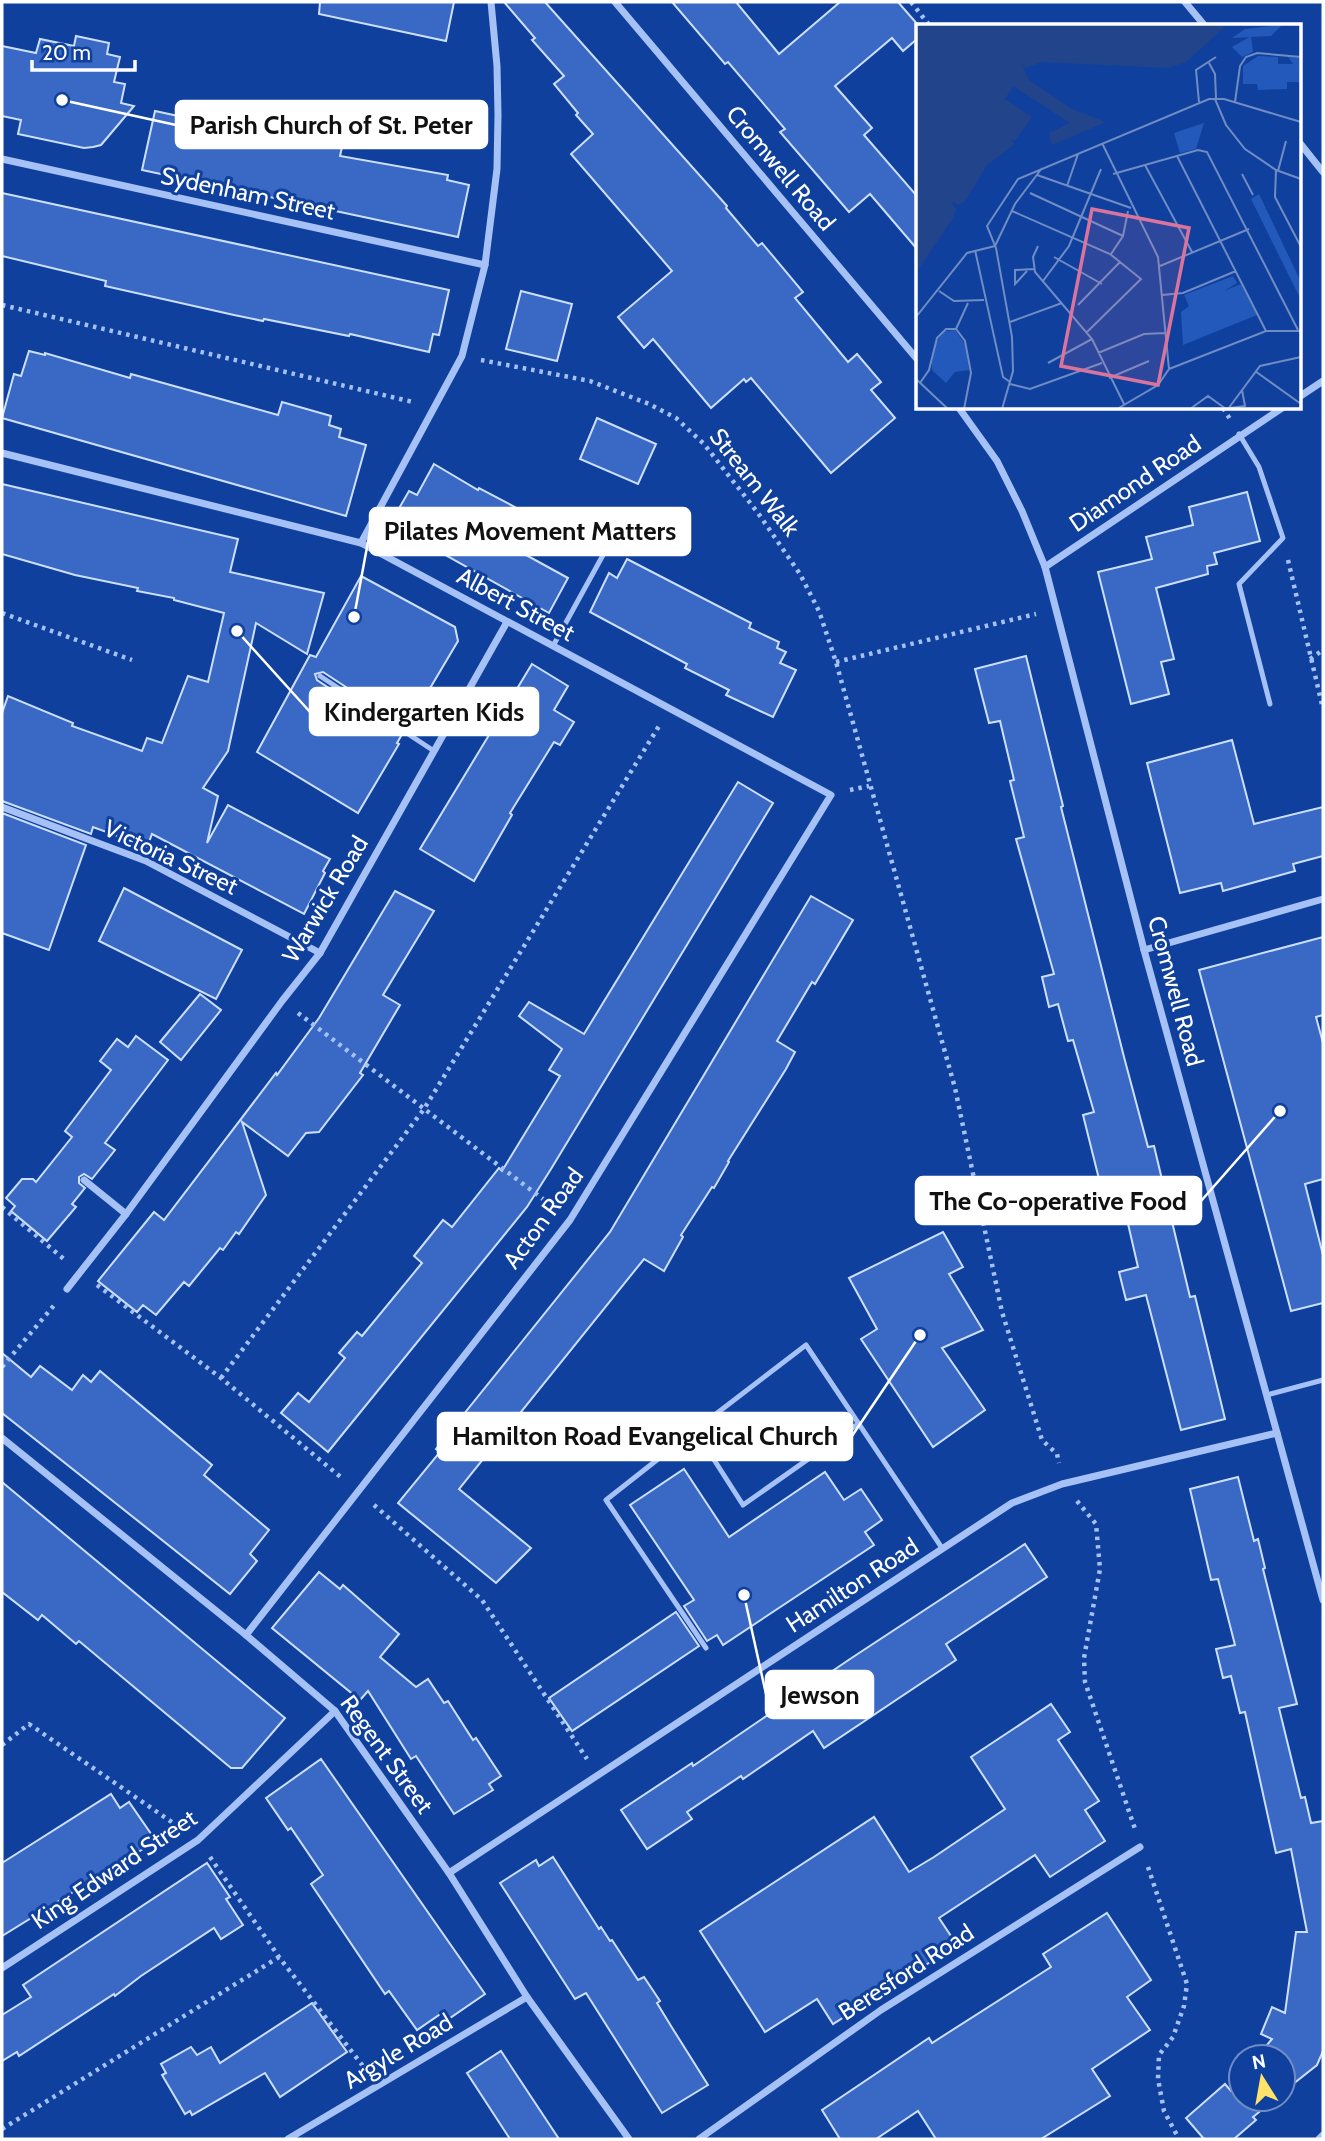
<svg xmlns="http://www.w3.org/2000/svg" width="1325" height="2141" font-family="Cabin,sans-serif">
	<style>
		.building { fill: #3969c4; stroke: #cddffe; stroke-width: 2 }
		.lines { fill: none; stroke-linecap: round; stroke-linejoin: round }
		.path { stroke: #a5c1f5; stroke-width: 4.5; stroke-dasharray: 3.5 5; stroke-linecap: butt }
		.lane { stroke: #a5c1f5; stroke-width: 5 }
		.street { stroke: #a5c1f5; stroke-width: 7 }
		.labels { text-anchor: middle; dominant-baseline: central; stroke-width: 6; stroke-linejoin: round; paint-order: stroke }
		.street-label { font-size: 24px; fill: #fff; stroke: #10409d }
		.inset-road { fill: none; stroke: #708cc4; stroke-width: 2 }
		.view { fill: #da749d; fill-opacity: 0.15; stroke: #da749d; stroke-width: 3.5 }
		.inset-edge { fill: none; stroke: #fff; stroke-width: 3.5 }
		.leader { fill: none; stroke: #fff; stroke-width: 2.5 }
		.callout-dot { fill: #fff; stroke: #10409d; stroke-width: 2.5 }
		.callout { fill: #fff; stroke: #fff; stroke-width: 2.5 }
		.callout-label { font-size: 26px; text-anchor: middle; font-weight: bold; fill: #111 }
	</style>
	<rect width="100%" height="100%" fill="#10409d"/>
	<g class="building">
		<polygon points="320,2 454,2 446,41 319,14"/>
		<polygon points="504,2 545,2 727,206 726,208 758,246 762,243 803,292 795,298 848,362 857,354 881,382 871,390 895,418 831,473 751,378 746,382 744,379 711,408 653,339 644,348 618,317 672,271 571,154 593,134 576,115 578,113 554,84 564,76 532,40 535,38"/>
		<polygon points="672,2 736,2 779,54 840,2 898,2 919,26 917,26 917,39 903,51 892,38 835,86 872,128 864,135 917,196 917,249 870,194 849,212 780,132 785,129 728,62 725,64"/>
		<polygon points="76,36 109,43 107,54 120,57 114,82 125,84 121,103 134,106 101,145 93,147 84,148 18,134 21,120 2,116 2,46 36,53 40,39 74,46"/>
		<polygon points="186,103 218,110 215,125 271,137 274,123 344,138 340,156 448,175 447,180 469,185 458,237 142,170 155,111 183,117"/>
		<polygon points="2,193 449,290 439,335 433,334 429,352 350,334 349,336 264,319 263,321 234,315 105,286 106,281 2,256"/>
		<polygon points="521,291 572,304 557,361 506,349"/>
		<polygon points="29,351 45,355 45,353 130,378 131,374 278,415 282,402 331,416 329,425 341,429 339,437 366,445 346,516 2,418 14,374 21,376"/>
		<polygon points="597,418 656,444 638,484 580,459"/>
		<polygon points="434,464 478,490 479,488 526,513 516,530 534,541 526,555 568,578 549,613 390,524 409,491 417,495"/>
		<polygon points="2,484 238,539 230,572 324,593 307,654 256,623 228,751 203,788 218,796 207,843 228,805 330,859 323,871 325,873 304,914 152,834 147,847 93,827 91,834 2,801 2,713 8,696 73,723 72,726 142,751 147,738 162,743 188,676 208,682 224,613 174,600 174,598 137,591 138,588 75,575 2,554"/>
		<polygon points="1247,492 1260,541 1214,553 1217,564 1207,566 1208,574 1156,588 1174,659 1161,662 1169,694 1131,704 1098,572 1152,559 1146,537 1193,525 1189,507"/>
		<polygon points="627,559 751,623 749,628 779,642 777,648 786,652 780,663 796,670 773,717 726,695 729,690 685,668 687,664 590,612 609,573 617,578"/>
		<polygon points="361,576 455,627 458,641 407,727 323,672 315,674 317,680 401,736 397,743 399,744 358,813 257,752 310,655 316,657"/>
		<polygon points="1026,656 1063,806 1061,807 1124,1057 1148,1147 1154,1146 1190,1297 1195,1296 1225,1419 1181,1430 1146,1295 1126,1300 1119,1272 1138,1267 1129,1228 1119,1187 1102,1191 1083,1115 1094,1112 1073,1040 1068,1041 1058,1004 1049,1007 1042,977 1054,974 1016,839 1024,837 1010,781 1014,780 1000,721 989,723 975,669"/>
		<polygon points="532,664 568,686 554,710 574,722 560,745 554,742 510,813 512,815 474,881 420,849"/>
		<polygon points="1232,740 1254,824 1323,807 1323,856 1293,864 1295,871 1223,891 1221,883 1180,893 1147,763"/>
		<polygon points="738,782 773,803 551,1169 527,1207 328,1452 281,1413 298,1393 309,1402 345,1358 339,1353 357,1332 362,1336 422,1263 414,1256 443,1220 452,1227 499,1168 502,1171 560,1076 549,1070 562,1049 519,1016 529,1002 584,1034"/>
		<polygon points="2,813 86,845 49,950 2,933"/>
		<polygon points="124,888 242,950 216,999 99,941"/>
		<polygon points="395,891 434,911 383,995 400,1005 360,1073 363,1075 319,1132 306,1133 288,1156 242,1122 266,1195 239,1234 236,1232 223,1250 220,1248 189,1286 184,1282 156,1315 143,1305 137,1312 98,1281 154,1212 164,1220 276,1073 277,1075 319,1018"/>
		<polygon points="811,896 853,920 815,984 812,982 777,1041 795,1052 786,1069 728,1161 729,1162 714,1188 712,1187 681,1235 683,1237 664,1271 644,1259 459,1489 531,1548 496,1583 398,1503 440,1452 436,1449 451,1430 610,1232"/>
		<polygon points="1323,937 1323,1015 1316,1017 1323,1043 1323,1179 1305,1184 1323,1255 1323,1303 1291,1311 1199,970"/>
		<polygon points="200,994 221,1010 181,1060 160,1042"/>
		<polygon points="136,1036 168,1060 105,1143 115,1150 92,1179 84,1174 79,1177 79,1183 85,1188 72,1204 76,1207 47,1241 11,1211 15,1206 6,1198 22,1179 33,1179 36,1182 72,1137 65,1131 111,1070 100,1061 117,1039 128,1047"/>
		<polygon points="943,1232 963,1267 949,1274 983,1330 942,1348 985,1410 933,1447 861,1339 877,1329 849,1278"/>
		<polygon points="2,1353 31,1377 40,1366 72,1390 83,1375 91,1382 100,1371 212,1465 204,1475 269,1530 250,1554 257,1561 230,1594 2,1413"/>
		<polygon points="684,1469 729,1537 825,1472 844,1500 861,1489 882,1520 865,1532 874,1545 723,1645 717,1635 707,1641 684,1606 694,1600 630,1505"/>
		<polygon points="1238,1477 1254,1541 1258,1539 1265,1568 1263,1569 1297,1704 1279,1708 1301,1798 1305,1797 1311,1823 1323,1821 1323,2051 1317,2065 1283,2092 1283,2057 1257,2057 1272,2039 1261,2034 1272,2007 1285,2013 1296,1932 1307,1932 1291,1849 1276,1853 1245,1712 1240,1713 1231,1676 1223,1678 1216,1649 1235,1645 1218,1579 1211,1580 1190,1489"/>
		<polygon points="2,1482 285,1718 242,1768 231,1768 79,1641 76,1644 42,1615 38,1620 2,1592"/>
		<polygon points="1025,1544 1047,1577 946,1644 956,1660 824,1748 813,1731 743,1779 741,1776 687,1812 692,1819 647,1849 621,1810 692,1763 693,1766 850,1659"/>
		<polygon points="319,1572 340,1589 343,1585 399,1634 380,1657 416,1687 428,1679 444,1703 448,1701 473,1740 476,1738 501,1776 489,1784 493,1790 454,1814 416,1756 411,1759 368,1691 360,1700 272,1628"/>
		<polygon points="676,1612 699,1646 572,1731 549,1698"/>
		<polygon points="1051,1704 1070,1732 1058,1740 1099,1801 1085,1810 1105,1841 1050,1877 1035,1855 939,1918 957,1945 833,2024 817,1999 765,2032 700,1931 874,1817 909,1872 934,1857 1005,1809 971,1757"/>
		<polygon points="321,1759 485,1994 447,2020 442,2013 417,2030 389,1991 385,1994 311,1884 323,1875 291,1828 288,1830 266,1798"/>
		<polygon points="111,1794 120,1808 129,1802 156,1841 2,1936 2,1863"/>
		<polygon points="553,1857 599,1929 601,1927 610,1941 612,1940 638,1980 644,1977 660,2001 657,2003 671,2026 708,2085 662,2113 586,1993 575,1999 500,1883 536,1860 539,1866"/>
		<polygon points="207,1863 230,1897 226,1899 243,1925 221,1939 214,1928 141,1976 115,1996 114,1994 19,2056 17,2052 2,2061 2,2015 31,1997 23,1985"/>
		<polygon points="1107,1913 1151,1980 1127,1997 1150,2030 1092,2069 1110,2096 1041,2139 936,2139 918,2111 876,2139 840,2139 822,2110 929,2038 932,2043 1051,1967 1043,1954"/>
		<polygon points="312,2003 347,2052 280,2097 265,2073 192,2115 190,2111 185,2114 162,2075 166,2073 161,2064 191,2047 197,2055 211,2047 220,2063"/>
		<polygon points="501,2051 518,2077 559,2139 510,2139 467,2073"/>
		<polygon points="1241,2078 1241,2099 1275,2099 1253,2117 1256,2120 1234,2139 1204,2139 1186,2118 1225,2084 1231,2091"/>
	</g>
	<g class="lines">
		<g class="path">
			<polyline points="911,2 930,26"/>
			<polyline points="2,305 413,402"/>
			<polyline points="481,360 590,381 649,404 676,418 704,444 758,513 800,574 819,611 836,662 955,1088 1002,1312 1042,1440 1057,1454 1059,1463"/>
			<polyline points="1223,408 1230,419"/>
			<polyline points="1288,560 1323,709"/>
			<polyline points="2,613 132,660"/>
			<polyline points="1310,659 1323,650"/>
			<polyline points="836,662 1036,614"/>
			<polyline points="850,790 869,786"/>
			<polyline points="298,1013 556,1209"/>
			<polyline points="2,1207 65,1260"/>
			<polyline points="97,1285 221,1378 343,1479"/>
			<polyline points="2,1367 56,1303"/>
			<polyline points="221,1378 424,1109 659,726"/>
			<polyline points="1077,1501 1096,1524 1100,1569 1084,1658 1085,1682 1135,1829"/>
			<polyline points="374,1505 482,1600 587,1759"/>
			<polyline points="2,1745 29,1724 179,1827"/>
			<polyline points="210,1857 279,1957 366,2070"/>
			<polyline points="1148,1867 1187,1984 1184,2006 1173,2037 1159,2055 1158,2079 1164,2111 1179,2139"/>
			<polyline points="2,2129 279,1957"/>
		</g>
		<g class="lane">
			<polyline points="1239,434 1259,467 1283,538 1239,584 1270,704"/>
			<polyline points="553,646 608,546 555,517"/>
			<polyline points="320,676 434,751"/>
			<polyline points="1267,1395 1323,1380"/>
			<polyline points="858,1424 743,1505 695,1430 806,1345 942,1548"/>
			<polyline points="695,1430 606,1500 706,1648"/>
		</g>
		<g class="street">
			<polyline points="615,2 917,359"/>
			<polyline points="1185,2 1205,26"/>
			<polyline points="1299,142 1323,172"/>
			<polyline points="2,159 485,265"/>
			<polyline points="1299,397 1323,381"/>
			<polyline points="959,408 997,461 1022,511 1045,567 1144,950 1323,1600"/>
			<polyline points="2,453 361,543 831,795 570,1220 246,1635"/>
			<polyline points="361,543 462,356 485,265 497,169 498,115 497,66 491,2"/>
			<polyline points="1045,567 1282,408"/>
			<polyline points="2,807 146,861 320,953"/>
			<polyline points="1144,950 1323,899"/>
			<polyline points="84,1180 126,1214"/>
			<polyline points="67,1289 126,1214 282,1001 320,953 507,622"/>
			<polyline points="2,1438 246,1635 335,1711 449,1873 527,1997 629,2139"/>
			<polyline points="449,1873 1012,1503 1062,1484 1277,1433"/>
			<polyline points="2,1968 198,1840 335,1711"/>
			<polyline points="288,2139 527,1997"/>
			<polyline points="699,2139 881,2010 1140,1847"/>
			<polyline points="1319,2139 1323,2135"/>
		</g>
	</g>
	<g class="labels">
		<g class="street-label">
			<text transform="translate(781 168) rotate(50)">Cromwell Road</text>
			<text transform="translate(248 193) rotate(12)">Sydenham Street</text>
			<text transform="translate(755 482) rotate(52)">Stream Walk</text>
			<text transform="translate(1135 483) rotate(-34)">Diamond Road</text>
			<text transform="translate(516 604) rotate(28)">Albert Street</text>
			<text transform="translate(171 857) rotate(25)">Victoria Street</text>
			<text transform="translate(325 899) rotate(-59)">Warwick Road</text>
			<text transform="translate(1176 991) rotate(75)">Cromwell Road</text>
			<text transform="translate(543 1218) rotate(-54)">Acton Road</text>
			<text transform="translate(852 1585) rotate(-33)">Hamilton Road</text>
			<text transform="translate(387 1754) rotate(54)">Regent Street</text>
			<text transform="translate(114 1869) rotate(-34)">King Edward Street</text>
			<text transform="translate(906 1972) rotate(-33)">Beresford Road</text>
			<text transform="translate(398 2051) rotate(-31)">Argyle Road</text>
		</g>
	</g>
	<g transform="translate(916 24)">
		<rect width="385" height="385" fill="#10409d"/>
		<path d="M366,1L355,12L316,14L329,5ZM335,12L337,28L326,33L316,23ZM342,32L362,33V40H377L372,33L383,34L385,58H371V65L342,66L341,60H327V42ZM288,99L280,125L264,129L258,109ZM343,170L385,258V276L335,175ZM317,252L321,259L308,267L325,260L341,291L267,321L265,288L273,282L268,271ZM39,306L49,320L53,346L39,348L30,359L16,346V339L20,318L29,307Z" fill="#2259bb"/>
		<path d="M0,0H312L270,38L252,44L126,38L109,44L105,39L113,56L156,85L190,98L136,121L133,109L154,99L97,62L89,75L116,93L99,117L95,115L99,120L71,141L49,177L42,181L35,177L40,186L37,194L0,249Z" fill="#21448a"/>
		<path class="inset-road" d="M293,39L299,50L300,74M299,75L310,101L329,125L360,146L385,155M283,78L280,46L300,33M319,78L324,42L330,33L341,29L385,33M186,119L242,233L253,345L242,361L201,385M261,132L350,307M229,141L276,228M360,146L359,173L385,223M362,147L370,117M197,150L282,126L291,128L382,306M326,150L337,171M121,151L215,184M151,162L162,130M114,169L207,212M96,187L194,230L225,255L170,309M79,222L99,180L126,144M122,222L117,233L119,248L176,315L208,380M59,226L87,353L94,358M195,230L207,212L212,187M138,233L186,260M244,242L333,205M111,247L99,260V246L118,245M127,257L153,222L185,145M23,267L38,277L68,276M246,271L267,269L320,247M162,281L204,238M0,293L51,229L79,222M94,298L146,279M40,305L52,279M182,329L228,310L249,309M132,339L176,315M253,345L350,307H385M339,347L385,380M193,354L233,337M0,355L32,385M4,359L13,346L21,314L30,305H40L49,317L55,349L48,385M94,360L114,365L186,339M314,384L329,382L326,366M86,385L97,347L96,313L80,224L71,202L102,155L293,75H308L385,98M274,385L292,372L310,385M312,385L344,342L385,333"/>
		<path class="view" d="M176,185L273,204L242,361L145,342Z"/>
		<rect width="385" height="385" class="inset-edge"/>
	</g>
	<path class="leader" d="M62 100L176 125M354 617L370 531M237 631L310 712M1280 1111L1201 1201M920 1335L852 1436M744 1595L766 1694"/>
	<g class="callout-dot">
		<circle cx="62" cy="100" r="7"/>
		<circle cx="354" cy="617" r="7"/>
		<circle cx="237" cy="631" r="7"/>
		<circle cx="1280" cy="1111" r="7"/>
		<circle cx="920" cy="1335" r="7"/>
		<circle cx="744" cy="1595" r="7"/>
	</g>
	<g class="callout">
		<rect x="176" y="101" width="311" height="47" rx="7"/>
		<rect x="370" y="508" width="320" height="47" rx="7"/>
		<rect x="310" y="688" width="228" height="47" rx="7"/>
		<rect x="916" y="1177" width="285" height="47" rx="7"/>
		<rect x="438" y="1413" width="414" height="47" rx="7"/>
		<rect x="766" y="1671" width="107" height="47" rx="7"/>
	</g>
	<g class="callout-label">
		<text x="331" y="134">Parish Church of St. Peter</text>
		<text x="530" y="540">Pilates Movement Matters</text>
		<text x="424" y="721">Kindergarten Kids</text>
		<text x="1058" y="1210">The Co-operative Food</text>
		<text x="645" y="1445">Hamilton Road Evangelical Church</text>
		<text x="820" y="1704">Jewson</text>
	</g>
	<rect width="1325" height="2141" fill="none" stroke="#ffffff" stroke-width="7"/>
	<g transform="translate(1262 2078) rotate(349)"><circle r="33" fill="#10409d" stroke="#708cc4" stroke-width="2"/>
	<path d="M0-5L12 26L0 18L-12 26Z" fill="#ffe269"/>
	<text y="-10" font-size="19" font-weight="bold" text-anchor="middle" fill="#ffffff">N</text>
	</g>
	<path d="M32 60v10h103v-10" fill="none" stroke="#ffffff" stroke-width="3.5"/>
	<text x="42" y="60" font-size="21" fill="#ffffff" stroke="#10409d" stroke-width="5" paint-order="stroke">20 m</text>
</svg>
